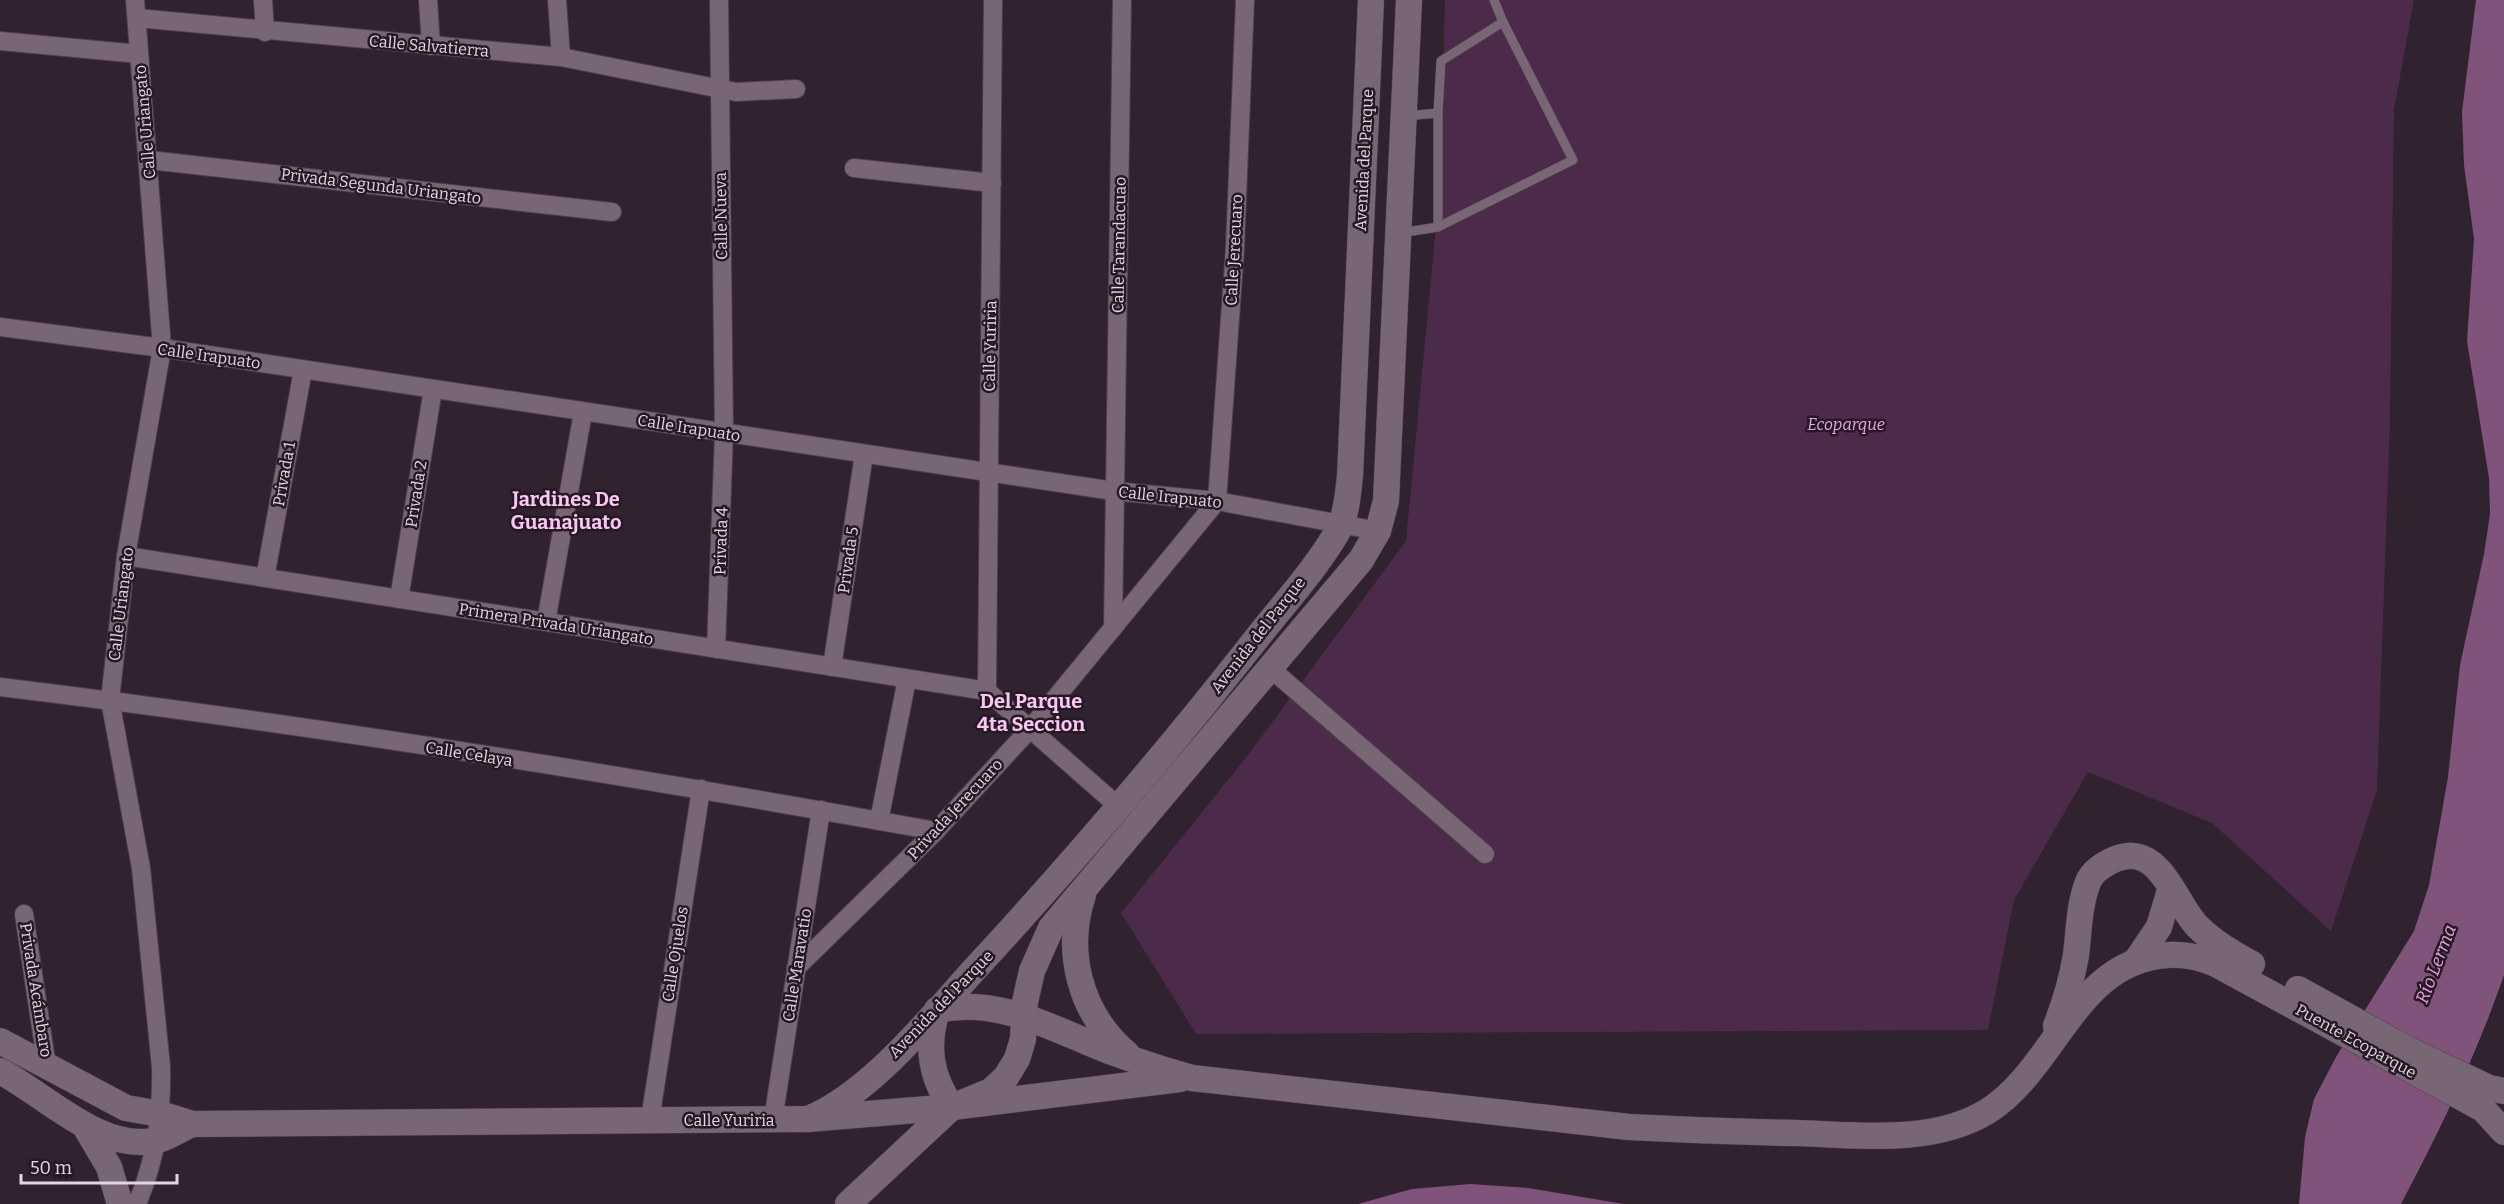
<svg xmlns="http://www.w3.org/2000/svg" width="2504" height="1204" font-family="Bitter,serif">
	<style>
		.green { fill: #4c2a49 }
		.water { fill: #7f537a }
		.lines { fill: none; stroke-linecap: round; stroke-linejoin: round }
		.lane-casing { stroke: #4c404a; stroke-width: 10 }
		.street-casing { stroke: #4c404a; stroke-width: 20 }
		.secondary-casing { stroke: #4c404a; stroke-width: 27 }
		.lane { stroke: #786675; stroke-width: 9 }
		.street { stroke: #786675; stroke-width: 18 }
		.secondary { stroke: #786675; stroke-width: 26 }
		.labels { text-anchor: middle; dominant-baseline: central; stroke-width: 5; stroke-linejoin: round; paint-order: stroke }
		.street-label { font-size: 16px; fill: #e1d7df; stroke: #261825 }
		.park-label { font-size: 16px; font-style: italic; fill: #eba6e2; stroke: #261825 }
		.water-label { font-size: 18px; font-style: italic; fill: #e8a4df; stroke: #261825 }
		.quarter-label { font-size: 20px; font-weight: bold; fill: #f9c7f2; stroke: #261825 }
	</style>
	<rect width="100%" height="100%" fill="#30222e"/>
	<polygon class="green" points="1445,0 2414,0 2394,110 2390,421 2377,790 2331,931 2212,823 2088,772 2014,900 1988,1030 1196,1034 1121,913 1248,755 1406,541 1440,184"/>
	<g class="water">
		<path d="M2476,0H2504V975C2477,1054 2440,1130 2401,1204H2299L2305,1137L2314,1099L2336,1057L2414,931L2429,885L2448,777L2460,665L2484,554L2490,514L2489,478L2467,341L2474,239L2464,165L2462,112Z"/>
		<polygon points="1470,1184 1528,1188 1624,1204 1358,1204 1412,1189"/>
	</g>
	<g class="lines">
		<defs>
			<g id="lane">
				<polyline points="1494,0 1503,22"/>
				<polyline points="1438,227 1438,113"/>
				<polyline points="1400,233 1438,227 1573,160 1503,22 1441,61 1438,113 1405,116"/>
			</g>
			<g id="street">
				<path d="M135,0L162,348L126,556L110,700L141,868L161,1067C162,1116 156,1159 137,1204"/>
				<polyline points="263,0 265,32"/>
				<polyline points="428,0 431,46"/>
				<polyline points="557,0 561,57"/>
				<polyline points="137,18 561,57 736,92 796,89"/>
				<polyline points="0,41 139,54"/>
				<polyline points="149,160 612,212"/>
				<polyline points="854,168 992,183"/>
				<polyline points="0,327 162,348 1114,491 1217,501 1378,531"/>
				<polyline points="126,556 987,691"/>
				<polyline points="265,578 303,370"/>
				<polyline points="399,599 433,389"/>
				<polyline points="546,622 583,412"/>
				<polyline points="1113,628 1122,0"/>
				<polyline points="716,649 724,433 719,0"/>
				<polyline points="832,667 864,454"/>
				<polyline points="1270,668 1485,854"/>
				<path d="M0,687C313,725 626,775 936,831"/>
				<polyline points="987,691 993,0"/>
				<polyline points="987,691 1119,807"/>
				<polyline points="879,821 907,679"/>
				<polyline points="24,914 47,1067"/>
				<polyline points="796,968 936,831 1030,729 1217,501 1235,248 1245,0"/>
				<polyline points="650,1120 701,789"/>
				<polyline points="773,1120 821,810"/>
			</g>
			<g id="secondary">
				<path d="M1083,895C1064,952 1080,1014 1127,1054"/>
				<polyline points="2136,961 2159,927 2171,887"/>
				<polyline points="2298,989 2407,1049 2489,1088 2504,1091"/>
				<path d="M2056,1026C2065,1003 2072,979 2076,955C2079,931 2079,905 2088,882C2092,872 2101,866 2111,861C2158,838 2173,899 2196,925C2213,942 2232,953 2252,964"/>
				<polyline points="0,1041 126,1108 160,1114 192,1124 808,1119 952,1107 1180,1079"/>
				<path d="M0,1071C46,1095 102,1154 158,1140C169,1137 181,1129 192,1124"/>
				<path d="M952,1107C930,1077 926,1046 937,1010C998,996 1053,1029 1109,1051C1136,1061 1164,1070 1192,1078L1629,1127C1685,1130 1741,1132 1797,1133C1859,1135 1933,1145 1988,1111C2056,1068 2076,960 2168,955C2185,954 2200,957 2216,964L2483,1109L2504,1132"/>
				<path d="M808,1119C868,1095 928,1021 972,972C1068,868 1161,760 1249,648C1279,609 1315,571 1339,529C1347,513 1348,492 1350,476L1371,0"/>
				<polyline points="86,1128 109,1167 120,1204"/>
				<polyline points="848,1204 952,1107 991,1091 1006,1077 1017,1059 1023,1039 1025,1002 1032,971 1051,928 1361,560 1378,531 1386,501 1409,0"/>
			</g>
		</defs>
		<use href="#lane" class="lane-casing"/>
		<use href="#street" class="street-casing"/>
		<use href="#secondary" class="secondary-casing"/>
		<use href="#lane" class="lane"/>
		<use href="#street" class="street"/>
		<use href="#secondary" class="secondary"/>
	</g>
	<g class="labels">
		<g class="street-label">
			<text transform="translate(429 46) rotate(5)">Calle Salvatierra</text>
			<text transform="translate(145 122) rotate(-95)">Calle Uriangato</text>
			<text transform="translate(1364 160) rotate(-87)">Avenida del Parque</text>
			<text transform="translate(381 186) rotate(7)">Privada Segunda Uriangato</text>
			<text transform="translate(721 216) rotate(-91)">Calle Nueva</text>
			<text transform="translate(1119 245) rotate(-89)">Calle Tarandacuao</text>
			<text transform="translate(1234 250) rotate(-87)">Calle Jerecuaro</text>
			<text transform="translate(990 346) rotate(-89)">Calle Yuriria</text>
			<text transform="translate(209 356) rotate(8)">Calle Irapuato</text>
			<text transform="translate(689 428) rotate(9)">Calle Irapuato</text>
			<text transform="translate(284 474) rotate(-80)">Privada 1</text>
			<text transform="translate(416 494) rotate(-81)">Privada 2</text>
			<text transform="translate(1170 497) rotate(6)">Calle Irapuato</text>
			<text transform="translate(721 541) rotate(-88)">Privada 4</text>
			<text transform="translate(848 560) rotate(-82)">Privada 5</text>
			<text transform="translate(121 604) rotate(-83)">Calle Uriangato</text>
			<text transform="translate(556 624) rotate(9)">Primera Privada Uriangato</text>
			<text transform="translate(1258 635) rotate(-52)">Avenida del Parque</text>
			<text transform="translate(469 754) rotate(9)">Calle Celaya</text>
			<text transform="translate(955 809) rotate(-47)">Privada Jerecuaro</text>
			<text transform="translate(675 954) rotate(-81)">Calle Ojuelos</text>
			<text transform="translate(797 965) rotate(-81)">Calle Maravatio</text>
			<text transform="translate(36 990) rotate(81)">Privada Acámbaro</text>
			<text transform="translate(941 1004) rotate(-46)">Avenida del Parque</text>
			<text transform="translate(2356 1041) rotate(29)">Puente Ecoparque</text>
			<text x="729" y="1120">Calle Yuriria</text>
		</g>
		<g class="park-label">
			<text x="1846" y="424">Ecoparque</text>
		</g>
		<g class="water-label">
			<text transform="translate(2436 964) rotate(-69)">Río Lerma</text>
		</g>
		<g class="quarter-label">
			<text x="566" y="499">Jardines De<tspan x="566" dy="23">Guanajuato</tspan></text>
			<text x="1031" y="701">Del Parque<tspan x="1031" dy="23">4ta Seccion</tspan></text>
		</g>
	</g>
	<path d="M21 1174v9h156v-9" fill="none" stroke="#e1d7df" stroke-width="3"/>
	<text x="30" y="1174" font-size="18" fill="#e1d7df" stroke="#261825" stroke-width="4.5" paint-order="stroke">50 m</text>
</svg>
